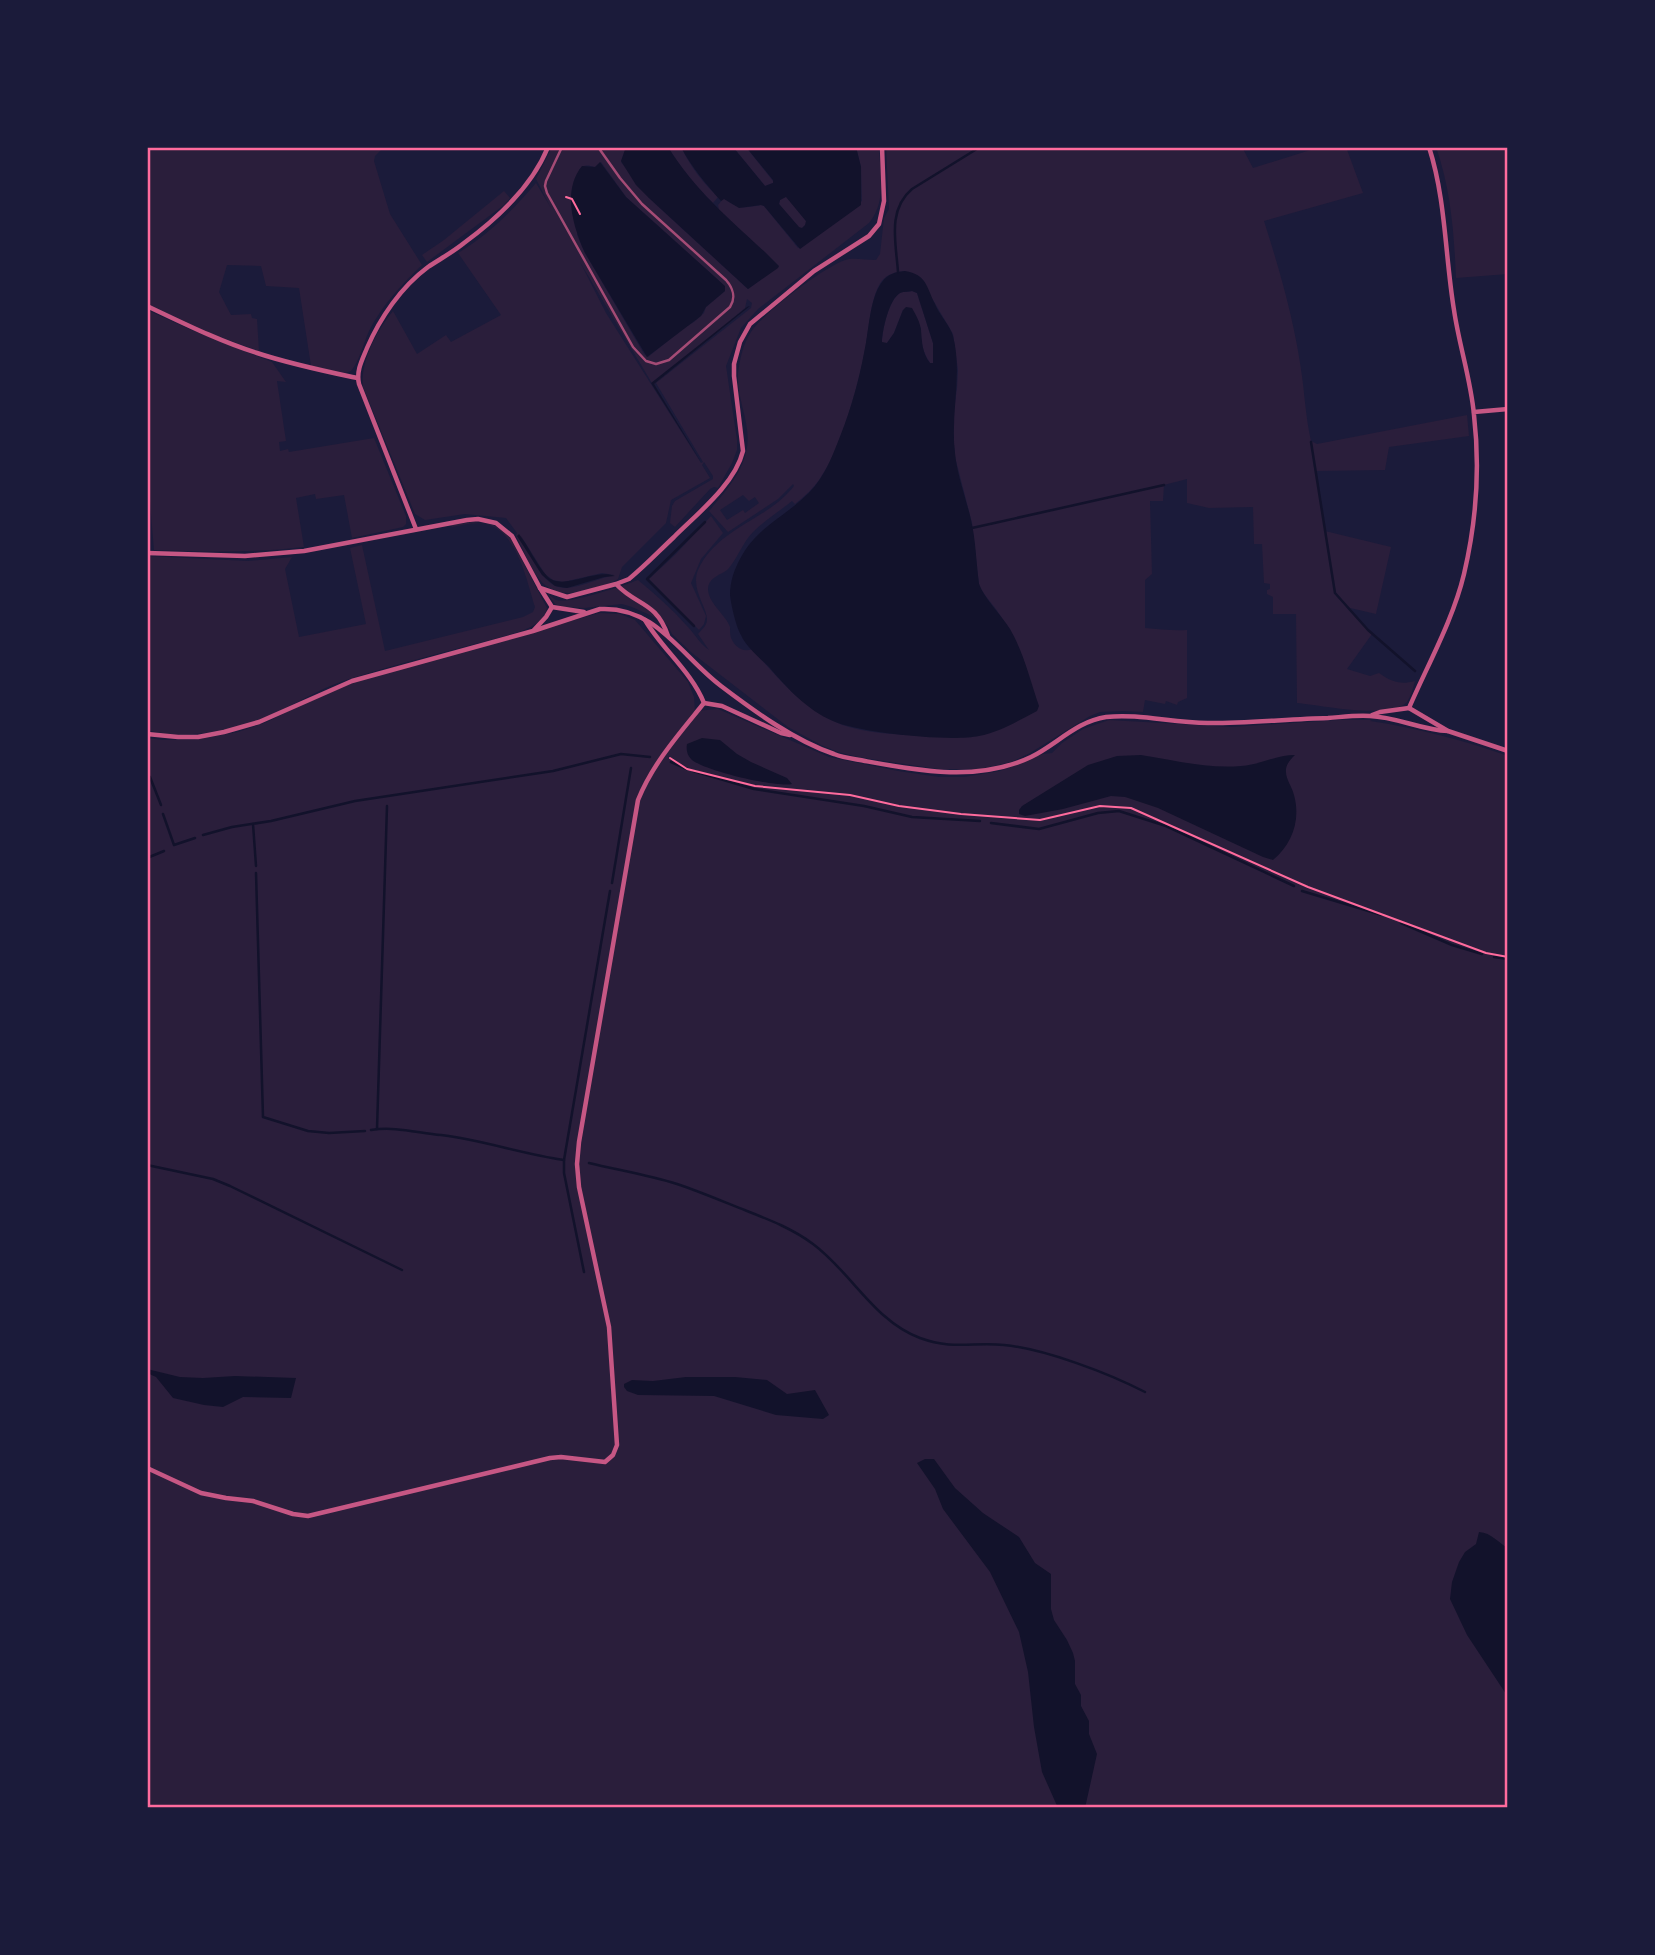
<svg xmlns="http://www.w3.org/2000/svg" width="1655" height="1955" font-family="'Space Grotesk',sans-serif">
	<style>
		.green { fill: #2a1e3b; fill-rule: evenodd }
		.water { fill: #12122b; fill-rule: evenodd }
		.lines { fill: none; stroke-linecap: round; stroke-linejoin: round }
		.stream { stroke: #12122b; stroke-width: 2.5 }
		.path { stroke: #ff6b9d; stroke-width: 2 }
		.minor { stroke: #c65784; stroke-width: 4.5 }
		.rail { stroke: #a44b75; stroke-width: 2.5 }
		.neatline { fill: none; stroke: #ff6b9d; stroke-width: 2.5 }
	</style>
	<rect width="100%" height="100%" fill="#1b1b3a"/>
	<g class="green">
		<path d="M147,147H384L375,156L374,161L390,214L422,265C402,284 382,305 369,331C363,344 360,360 351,371L345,373L311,366L299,288L266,286L261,266L227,265L219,292L231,315L251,314L252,318L257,319L259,351L200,330L147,305Z"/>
		<path d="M552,147H626L621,162L649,198L748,289L778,266L719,210L718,205L724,198C739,210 744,208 761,205L764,206L798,248L862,201L861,167L856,147H879C880,174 887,201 869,223L758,309L741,328L726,366L737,440V450L732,463L718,488L714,487L710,489L675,527L670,523L672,506L675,501L713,479V476L704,462L702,465L710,478L671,500L666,523L622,567L618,579C609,585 597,587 587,590C540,603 534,570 516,536L517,533L506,518L465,514L425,520L415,514L363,387C360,362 377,330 393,311L417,354L446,335L451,342L501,315L458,253C489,234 512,211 536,183L551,208L536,179ZM601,162L626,197L718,280L725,291L706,307L704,313L694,322L685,327L648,357L644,354L585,253L577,235L579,170C584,164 587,165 595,167ZM580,262L653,385L745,308L747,299L752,303L751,308L656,383L703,462L701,463L606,313ZM521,536L545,574L553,580L563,582L602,573L614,575C599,578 582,587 566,588C542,589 530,553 521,536Z"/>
		<path d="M668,147H681C690,166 703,183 718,197L713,203C695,186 681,168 668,147Z"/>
		<polygon points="733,147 746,147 773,181 773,183 765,186"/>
		<path d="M886,147H1242L1253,168L1320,147H1346L1363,193L1264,221C1280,271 1295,323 1302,376C1305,399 1306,418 1311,441L1317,444L1467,415L1469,436L1389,447L1385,470L1316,471L1325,531L1391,547L1376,614L1346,607L1372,634L1347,669L1370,676L1379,673C1392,682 1400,685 1415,681C1413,688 1411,696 1407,702C1390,720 1320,705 1297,703L1296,614H1273V597L1267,594V590L1270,589V584L1264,583L1262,544H1254L1253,507L1209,508L1187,503V479L1164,485L1163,501H1150L1152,574L1145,580V628C1159,629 1173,631 1187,630V698L1178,702L1177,705L1166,701L1165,704L1145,700L1143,712L1123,711L1100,712L1090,716L1030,753L1011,762L981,769H938L858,757L838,752L821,745L788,727L692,653L672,634L667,625L650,615L632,607L622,604L584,608L562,607L555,604L547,593C548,594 554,599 556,600C571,604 622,586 638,580C655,594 672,609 687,626C695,634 699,643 709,650L698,634C700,631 703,629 705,626C714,613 689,593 698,570C717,528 768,520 794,486L793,484L778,499L728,532L709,511C724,493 741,475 746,452C753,426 736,400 738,373C740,359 743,344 751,332C762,314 828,263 849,259C857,258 867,260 876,260L880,254L884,218L889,209ZM905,271L933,300L953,334L958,370L957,388L953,417L954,445L955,457L972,523L979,584C983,595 992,603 998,612C1012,632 1021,651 1028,674L936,737C909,734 875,735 849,727C807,714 780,680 752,649C743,653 735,647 731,638C730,635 730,631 730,627C726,615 709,604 708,590C708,576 723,575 729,568C738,557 743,542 753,532C765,520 780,511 792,501L795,504C805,496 814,488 821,477C840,450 859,383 865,350C869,330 870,299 881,282C887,274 895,272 905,271ZM743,495L749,501L755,497L759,503L745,513L743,510L727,520L720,510Z"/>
		<path d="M1436,147H1508V274L1456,278C1454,233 1451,190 1436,147Z"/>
		<polygon points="504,191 510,198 504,205 427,262 422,255 444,240"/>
		<polygon points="786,196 806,221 806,225 802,228 799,228 779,204 780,200"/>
		<path d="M912,291L917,293L933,343V363H930C923,353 920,340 921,328L903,310L894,333L887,343H882C882,331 889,299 900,293C904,291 908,292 912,291Z"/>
		<path d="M147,310L194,331L272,362L286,382L277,381L286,441L279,442L280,451L288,449L289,452L374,438L406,516V524L403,527L352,538L344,495L316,499L315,494L296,498L304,547C253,553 204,552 154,550L147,467Z"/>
		<polygon points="711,516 723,533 701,559 691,583 706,616 704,624 699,630 649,579 676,554"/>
		<path d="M473,522L493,525L504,531L511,539L547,608C544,621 533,626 522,631C463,648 404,661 346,680C322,688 300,701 278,712C240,730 188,741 147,730V556L248,561L292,557L285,569L299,637L366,624L350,548L362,545L385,651L523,617L533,612L535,607C527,581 517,531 486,524C475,522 463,525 452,527L451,525Z"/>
		<path d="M599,613L620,614L635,620L688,682L694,697L695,711L718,709L829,757L898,771L939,777H964L1000,771L1043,754L1052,753L1062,743L1083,729L1109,720L1231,727L1339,720H1372L1370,721C1417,728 1463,740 1508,756V1808H147V738L163,740H194L238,732L267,722L312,699L355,682Z"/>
	</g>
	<g class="water">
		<path d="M626,147H668C696,192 730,219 768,255L779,266L778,268L748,289L649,198L636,185L621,161Z"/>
		<path d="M681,147H733L765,186L773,183V180L746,147H856L861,167V205L800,249L764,206L761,205L739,208L724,199L721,201C706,184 692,168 681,147ZM786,197L806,221L805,225L802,228L799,227L779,204L780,200Z"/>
		<path d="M600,162L626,197L725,286V291L706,307L701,316L647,357L585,253C573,226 562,191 582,166L595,167Z"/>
		<path d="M905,271C927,275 926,286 935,304C939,315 950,325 953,336C963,375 950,413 955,453C957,475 966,498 971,520C976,541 976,563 979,584C984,598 1001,615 1010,629C1024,653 1030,680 1039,706L1037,711C1019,720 1000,732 979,736C951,742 859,733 833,721C807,710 787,688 769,667C760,658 746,647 741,635C736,627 731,604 730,595C730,582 734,570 740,559C759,523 791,515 815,486C827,471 834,452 841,434C851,409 859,380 864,353C869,333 869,299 882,282C888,274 895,272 905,271ZM912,291L917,293L933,343V363H930C922,353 922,342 921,330C920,322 916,315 912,308L906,307L903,310L894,333L887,343L882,342C882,331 889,299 900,293C904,291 908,292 912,291Z"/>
		<polygon points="750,306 654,384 701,462 651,383 747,307"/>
		<path d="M519,534C529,547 536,564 547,576C562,592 594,568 615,576L604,577L567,588L555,586L542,575L517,536Z"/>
		<path d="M702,738L720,740L737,754L751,762L787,778L792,784C777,788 701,770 691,759C687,755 686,749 687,744Z"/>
		<path d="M1141,755C1174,760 1207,769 1241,766C1259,765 1276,755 1295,755C1291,759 1287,763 1286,769C1285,779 1292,786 1294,795C1301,820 1292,844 1273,860L1263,857L1158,808L1125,797L1111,796L1063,809L1025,816L1019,814V810L1022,806L1088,765L1117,756Z"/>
		<polygon points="147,1369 180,1377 203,1378 235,1376 296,1378 291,1398 243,1397 223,1407 204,1405 173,1398 156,1377 147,1373"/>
		<polygon points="686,1377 735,1377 767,1380 787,1394 815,1390 829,1415 823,1419 776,1415 714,1396 638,1395 627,1391 624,1387 624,1384 632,1380 653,1381"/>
		<polygon points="925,1459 934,1459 955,1488 983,1513 1019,1537 1035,1563 1051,1574 1051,1609 1054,1620 1067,1640 1073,1653 1075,1661 1075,1684 1081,1695 1081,1706 1089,1721 1089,1734 1097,1754 1085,1808 1058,1808 1042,1772 1034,1727 1028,1672 1019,1632 990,1572 943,1509 935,1489 917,1463"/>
		<path d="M1479,1532C1492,1533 1497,1542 1508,1548V1697L1467,1635L1450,1599L1452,1582L1459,1562L1465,1552L1476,1544Z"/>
	</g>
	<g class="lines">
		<g class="stream">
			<path d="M898,272C896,243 887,210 912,189L980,147"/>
			<polyline points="1311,442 1335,593 1368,630 1415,671"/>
			<polyline points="972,528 1164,485"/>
			<polyline points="694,626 647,579 705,522"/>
			<polyline points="671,762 687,769"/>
			<polyline points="693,771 754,789 864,806 912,817 980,821"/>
			<polyline points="147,775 150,777 161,805"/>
			<polyline points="163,814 174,845 195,838"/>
			<polyline points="991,823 1039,829 1098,813 1119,811 1166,826 1294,886"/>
			<polyline points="253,824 256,866"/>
			<polyline points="203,835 232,827 271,821 355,801 553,771 621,754 650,757"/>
			<polyline points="147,858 164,851"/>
			<polyline points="256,873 263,1117 308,1131 329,1133 365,1131"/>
			<polyline points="612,883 631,768"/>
			<polyline points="1302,891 1382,915"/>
			<polyline points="1401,923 1452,945 1482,954"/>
			<polyline points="1494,957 1508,959"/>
			<polyline points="377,1129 387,806"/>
			<path d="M371,1130C395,1126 418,1133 441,1135C483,1140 522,1154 564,1160L610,891"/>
			<polyline points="564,1160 564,1173 584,1272"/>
			<path d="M589,1163C618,1170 649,1175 677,1184C701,1192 724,1202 747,1211C770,1220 793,1229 813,1244C851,1272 874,1321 920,1338C953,1350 972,1342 1004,1345C1045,1349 1108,1373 1145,1392"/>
			<polyline points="147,1165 213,1179 230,1186 402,1270"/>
		</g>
		<g class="path">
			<polyline points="566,197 572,199 580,214"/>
			<polyline points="670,758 687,769 755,786 850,795 899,806 961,814 1040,820 1100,806 1131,808 1308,887 1486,953 1508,957"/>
		</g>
		<g class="minor">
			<path d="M147,306C183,323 219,341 257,353C290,364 324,371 357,378"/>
			<polyline points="1474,412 1508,409"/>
			<path d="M416,529L359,384C356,371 362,360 367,348C380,318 401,287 428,267C440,259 453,252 464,243C498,218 532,187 548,147"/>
			<polyline points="147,553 245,556 304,551 467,520 478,519 496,523 512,536 540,588 552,607 584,612"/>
			<path d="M617,585C637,606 656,601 668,636"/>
			<path d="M540,588L567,597L616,584L629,579C645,566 659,551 674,537C697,514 735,484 743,451L734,376V364L740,342L750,324L814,271L869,236L879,224L884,201L882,147"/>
			<path d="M645,620C662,649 691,671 704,703L722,706L781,733L790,735"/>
			<polyline points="534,630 546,617 552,607"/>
			<polyline points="1409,708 1448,731 1508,751"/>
			<path d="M1372,715L1380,712L1409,708C1428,664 1453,620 1464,574C1476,523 1480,467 1474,415C1471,380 1459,345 1454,310C1445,256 1446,200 1429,147"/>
			<path d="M147,734L178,737H198L224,732L259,722L352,681L533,631L600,609C656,606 681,656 721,686C754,711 795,741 834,754C844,758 855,759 865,761C920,771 978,782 1031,757C1056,745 1077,721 1106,717C1140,713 1176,724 1211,723C1250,723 1289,719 1328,718C1342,717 1356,715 1370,716C1397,717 1421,730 1448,731"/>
			<path d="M147,1468L201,1493L226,1498L253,1501L293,1514L308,1516L550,1458L561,1457L605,1462L613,1455L617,1445L609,1327L579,1187L577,1164L579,1142L638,800C653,763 679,734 704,703"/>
		</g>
		<path class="rail" d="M562,147L546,181L545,186L547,193L633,347L646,361L656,364L669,360L730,307C736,298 733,288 726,280L642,204L620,178L598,147"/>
	</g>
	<rect width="1655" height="1955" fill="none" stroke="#1b1b3a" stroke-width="298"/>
	<rect x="149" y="149" width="1357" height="1657" class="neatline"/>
</svg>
